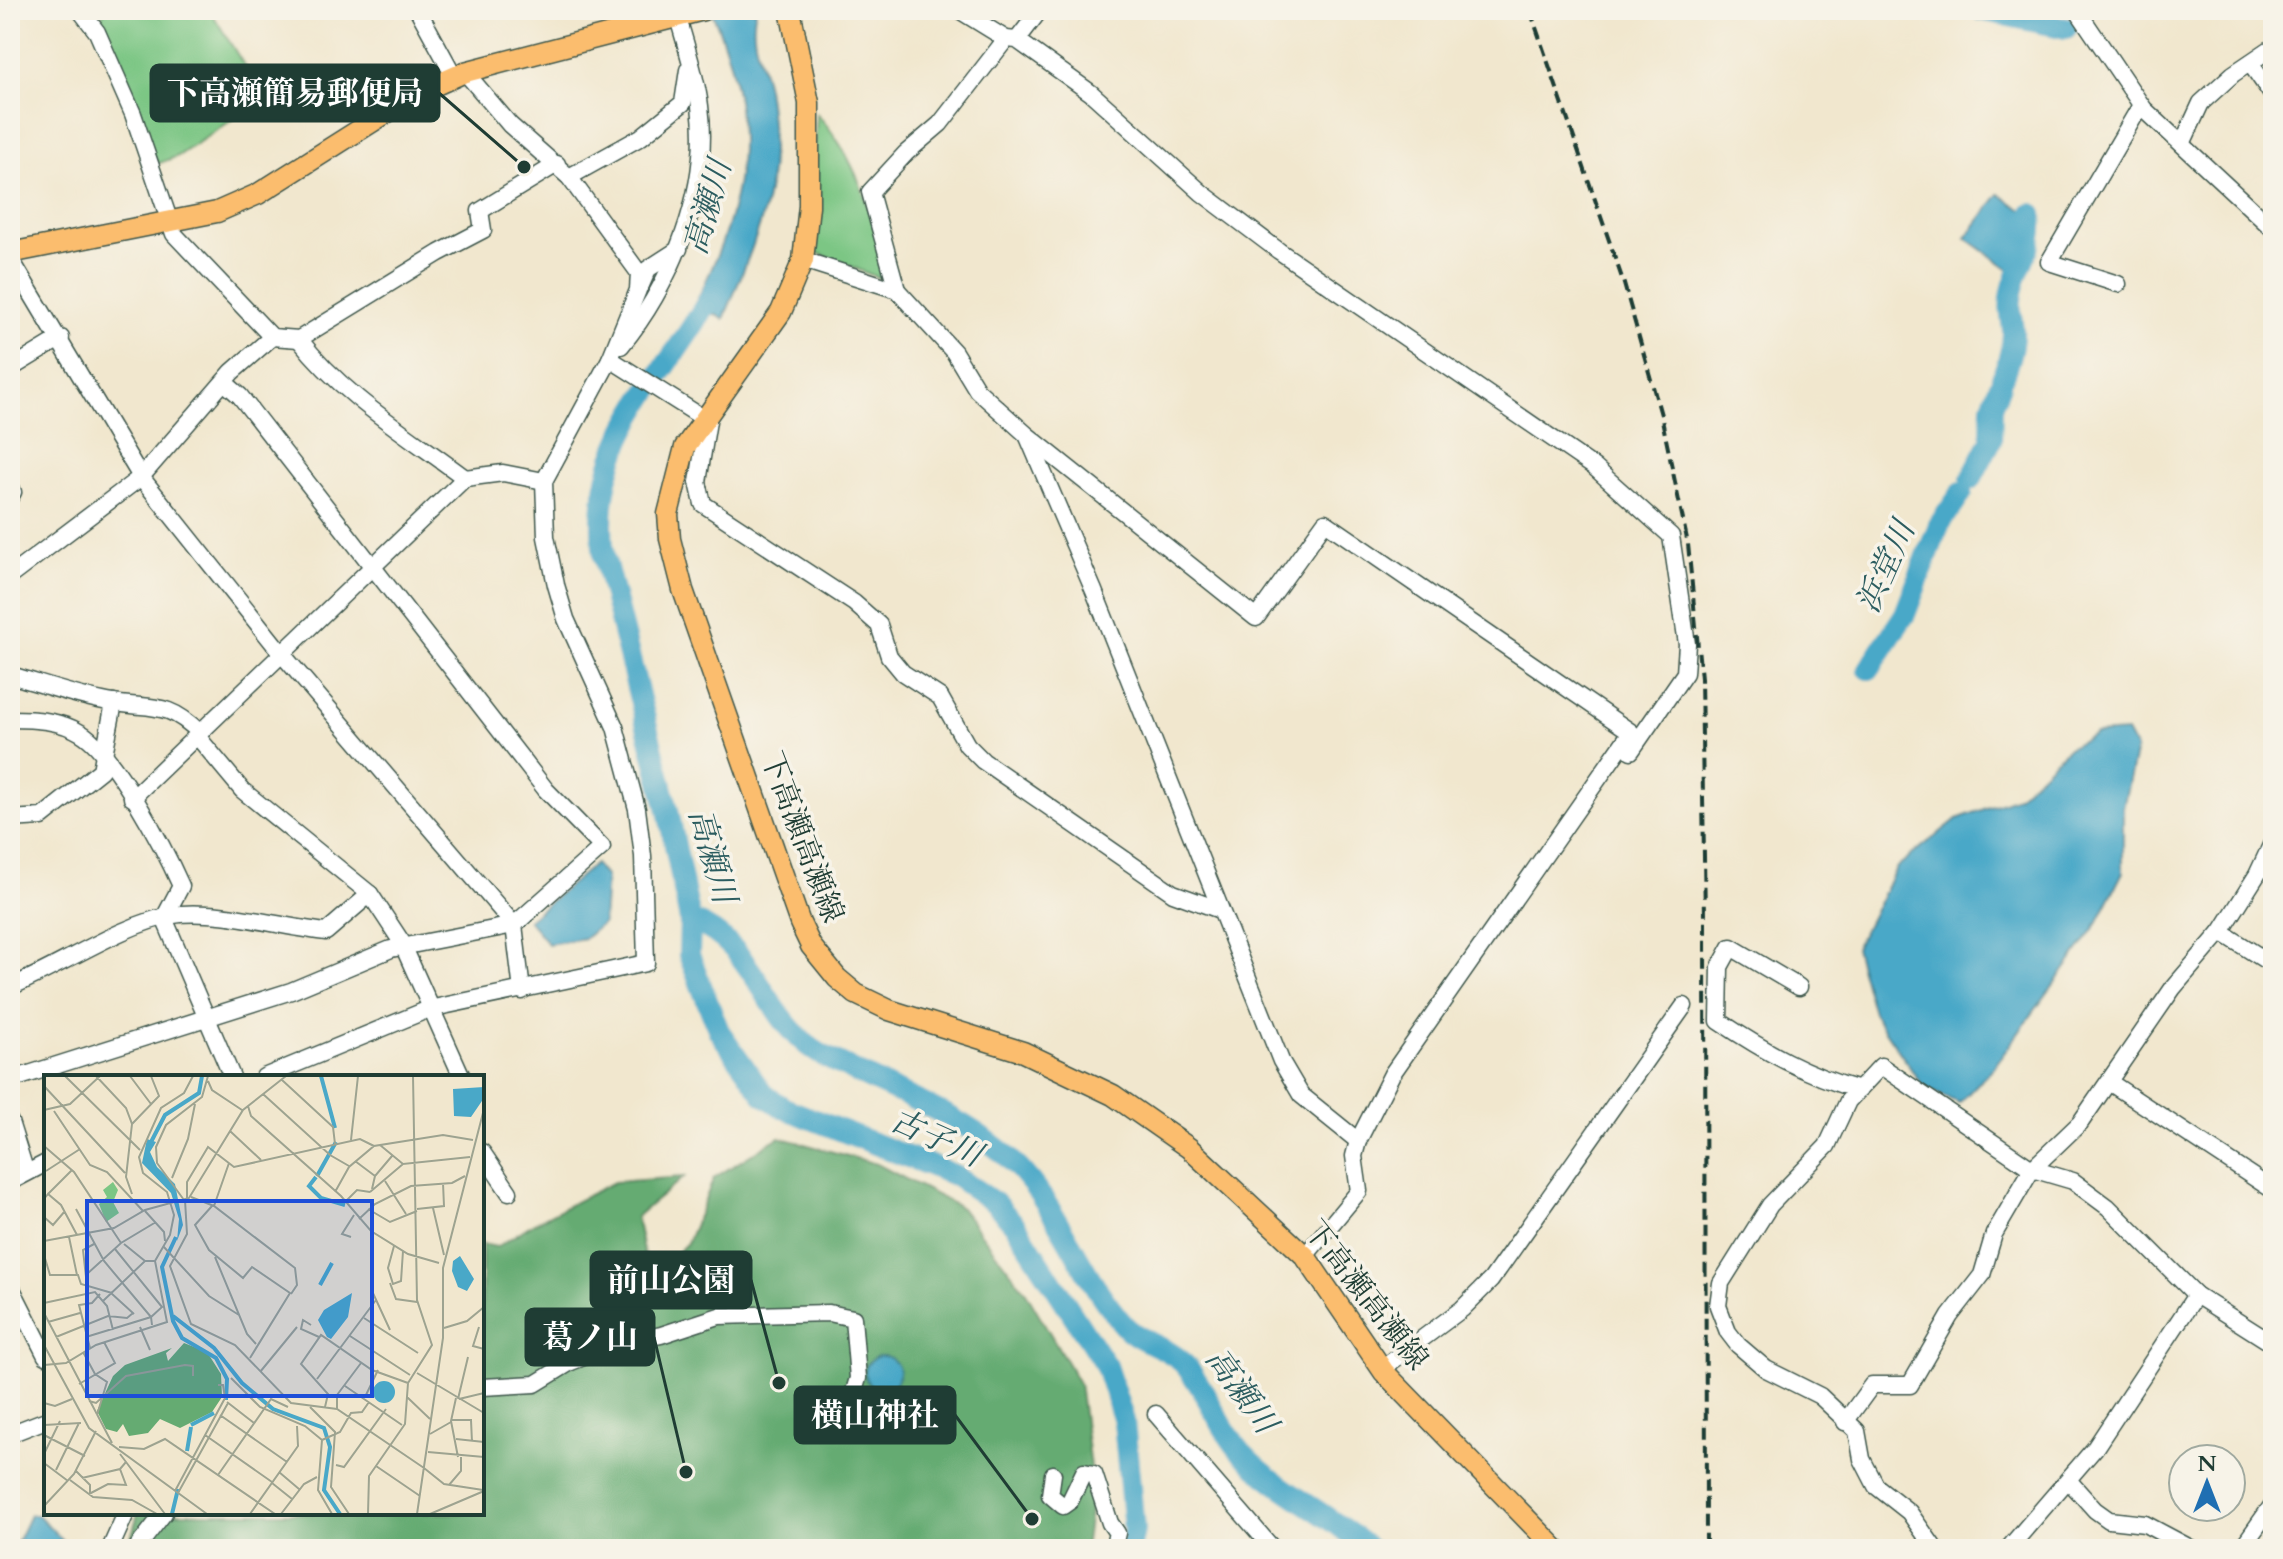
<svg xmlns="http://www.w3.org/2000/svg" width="2283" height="1559" font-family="Cardo,'Noto Serif JP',serif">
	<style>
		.green { fill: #7cc684; stroke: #4e825c; stroke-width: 2 }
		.forest { fill: #65ab72; stroke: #427453; stroke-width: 2 }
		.water { fill: #49a8c8; stroke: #34727e; stroke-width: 2 }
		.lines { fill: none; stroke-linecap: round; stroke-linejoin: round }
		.river { stroke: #49a8c8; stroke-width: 22 }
		.minor-casing { stroke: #3e564b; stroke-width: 19 }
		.major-casing { stroke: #3e564b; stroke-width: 23 }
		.minor { stroke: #fff; stroke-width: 16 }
		.major { stroke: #fbbd6e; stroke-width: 20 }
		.rail { stroke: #1f3d34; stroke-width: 4; stroke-dasharray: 12 6; stroke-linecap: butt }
		.labels { text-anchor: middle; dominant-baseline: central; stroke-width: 7; stroke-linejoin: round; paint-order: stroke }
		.street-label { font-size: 30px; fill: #1f3d34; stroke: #f7f3e8 }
		.water-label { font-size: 32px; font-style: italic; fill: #2c5d60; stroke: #f7f3e8 }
		.inset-river { fill: none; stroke: #49a8c8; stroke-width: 4 }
		.inset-road { fill: none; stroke: #9da390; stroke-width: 2 }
		.view { fill: #1d4ed8; fill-opacity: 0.15; stroke: #1d4ed8; stroke-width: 4 }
		.inset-edge { fill: none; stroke: #1f3d34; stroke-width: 4 }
		.leader { fill: none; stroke: #1f3d34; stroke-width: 3 }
		.callout-dot { fill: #1f3d34; stroke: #f7f3e8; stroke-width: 3 }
		.callout { fill: #1f3d34; stroke: #1f3d34; stroke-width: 3 }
		.callout-label { font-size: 32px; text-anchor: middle; font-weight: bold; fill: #fff }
	</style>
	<rect width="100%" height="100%" fill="#f7f3e8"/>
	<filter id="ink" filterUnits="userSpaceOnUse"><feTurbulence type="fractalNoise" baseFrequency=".0125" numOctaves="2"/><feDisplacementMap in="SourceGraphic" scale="16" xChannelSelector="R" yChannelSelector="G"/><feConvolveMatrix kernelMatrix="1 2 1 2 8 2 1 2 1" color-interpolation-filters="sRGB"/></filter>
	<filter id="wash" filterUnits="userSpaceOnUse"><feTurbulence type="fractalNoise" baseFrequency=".006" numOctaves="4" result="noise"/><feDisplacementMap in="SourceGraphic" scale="32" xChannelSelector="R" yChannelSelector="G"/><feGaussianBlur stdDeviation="1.8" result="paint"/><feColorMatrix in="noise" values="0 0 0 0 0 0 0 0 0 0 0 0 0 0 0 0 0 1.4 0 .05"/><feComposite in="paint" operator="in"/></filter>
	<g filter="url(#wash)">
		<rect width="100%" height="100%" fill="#f1e7ce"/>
		<g class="green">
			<polygon points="105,10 210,10 261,93 257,103 178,156 157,164 98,22"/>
			<path d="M817,114C861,162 873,221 889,282L808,249Z"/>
		</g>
		<polygon class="forest" points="779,1137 877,1164 961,1208 1026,1292 1079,1383 1093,1489 1085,1549 128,1549 138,1513 482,1513 482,1244 497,1247 534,1223 614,1182 684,1177 636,1217 649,1280 687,1243 714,1178"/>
		<g class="water">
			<path d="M711,10H756C748,37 762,61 767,88C770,108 772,129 772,149C773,209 745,264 724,319L695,304C748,201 758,117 711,10Z"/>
			<polygon points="1999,194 2024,211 2025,239 2009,269 1966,238"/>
			<polygon points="2127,732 2136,749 2123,807 2123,872 2094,929 1993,1068 1959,1103 1924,1088 1873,1013 1855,948 1897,867 1957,819 2017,797 2068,748 2095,734"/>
			<polygon points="595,864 606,877 603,923 585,938 548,944 528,920"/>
			<circle cx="882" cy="1373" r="17"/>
			<polygon points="30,1515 38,1515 71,1549 14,1549"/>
		</g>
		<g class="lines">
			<g class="river">
				<polyline points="1981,10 2066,28"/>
				<path d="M718,283C667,382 588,434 604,556L668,810L690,920L689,955L719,1031L763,1094L784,1108L954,1175L995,1203L1016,1226L1106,1366L1124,1421L1134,1530L1130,1549"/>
				<path d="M2002,378C2008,363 2014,346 2013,329C2011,315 2009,307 2012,292C2019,260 2035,248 2032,214"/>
				<polyline points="1971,479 1991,441 1992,406 2000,385"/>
				<polyline points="1869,669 1905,614 1939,525 1962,492"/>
				<path d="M690,920C753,943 759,1004 807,1045C817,1054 832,1060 844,1066C895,1093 953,1112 998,1149C1057,1196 1075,1270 1124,1325C1137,1341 1164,1345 1180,1360C1205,1384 1218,1428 1244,1455C1280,1493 1330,1514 1369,1549"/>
			</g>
		</g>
	</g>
	<g filter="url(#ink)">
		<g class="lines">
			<defs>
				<g id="minor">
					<polyline points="80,10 97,32 133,114 174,234 272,337 299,339 439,253 483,230 480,211 557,164"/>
					<polyline points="418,10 454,76"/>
					<polyline points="959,10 1006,39 1017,40 1091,93 1202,193 1279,251 1594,467 1671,536 1687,644 1685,673 1631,751"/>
					<polyline points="2077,10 2144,109 2273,229"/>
					<polyline points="1017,40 1040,10"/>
					<polyline points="2250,63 2273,96"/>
					<polyline points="2182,144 2201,103 2233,74 2273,47"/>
					<polyline points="569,177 641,137 683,103 688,70"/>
					<polyline points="10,258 141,477 282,654 514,925 522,991"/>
					<polyline points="803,260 897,290 954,352 977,390 1027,435 1256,618 1325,522 1631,732 1392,1074 1358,1141 1354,1156 1359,1191 1305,1256"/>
					<polyline points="2118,284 2049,262 2141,105"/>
					<polyline points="641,285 648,269 679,249"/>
					<polyline points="897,290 870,192 906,153 940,124 1006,39"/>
					<path d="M299,339C343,396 408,435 465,478"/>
					<path d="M621,346C672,284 711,188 700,106C696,74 684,41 676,10"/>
					<polyline points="610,359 708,421 698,482 703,504 854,603 879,625 889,656 903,673 940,697 967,745 983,761 1173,893 1220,910"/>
					<polyline points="10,369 61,338"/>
					<polyline points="1028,437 1094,591 1281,1061 1301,1095 1358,1141"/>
					<polyline points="10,485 13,492 10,497"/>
					<polyline points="10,576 141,477 232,372 272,337"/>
					<path d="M10,675C42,684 75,696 108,702C150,710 166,699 200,733"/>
					<path d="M10,719C34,719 60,720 81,733C114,752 165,850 181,886L164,918L232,1077"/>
					<polyline points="197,736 242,790 370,894 401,941 462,1077"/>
					<polyline points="132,798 465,478 503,473 544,481"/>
					<polyline points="10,819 42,817 101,770 114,703"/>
					<polyline points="2221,932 2273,965"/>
					<path d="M10,987C60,967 121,924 173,915C213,908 283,927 326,932L370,894"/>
					<path d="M1799,987L1731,947L1720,967L1719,1021C1764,1051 1806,1075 1859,1090"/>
					<polyline points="264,1077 429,1009 646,963 643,856 637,809 615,727 566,619 556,585 546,537 544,481 610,359 638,290 639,273 569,177 510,125 465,72"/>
					<polyline points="10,1080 291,991 391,949 514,925 602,847 546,790 240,396 224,382"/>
					<polyline points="2109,1082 2273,1190"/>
					<polyline points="10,1122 26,1173"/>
					<polyline points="482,1152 509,1192"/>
					<polyline points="10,1182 46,1163"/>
					<polyline points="10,1285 46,1356"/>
					<polyline points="1384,1372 1391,1362 1462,1309 1491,1280 1684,1006"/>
					<polyline points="482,1387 535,1384 571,1362 614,1345 661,1335 719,1316 829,1313 853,1318 858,1378 853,1395"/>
					<polyline points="1156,1414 1273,1549"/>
					<polyline points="1845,1422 1872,1385 1910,1385 1950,1316 1982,1275 1994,1234 2032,1169 2080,1123 2173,988 2221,932 2257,875 2273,841"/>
					<polyline points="10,1434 46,1420"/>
					<polyline points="1053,1474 1050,1495 1063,1506 1070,1501 1084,1472 1094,1474 1110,1523 1117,1533 1113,1549"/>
					<polyline points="2069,1481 2095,1510 2109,1520 2145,1524 2192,1549"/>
					<polyline points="110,1549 126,1513"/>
					<polyline points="136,1549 164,1513"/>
					<polyline points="1935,1549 1909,1512 1876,1486 1862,1459 1857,1431 1820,1396 1766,1369 1738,1345 1728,1332 1718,1306 1721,1283 1770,1205 1827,1146 1848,1101 1881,1066 2032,1169 2073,1181 2108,1207 2196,1295 2273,1344"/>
					<polyline points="2008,1549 2095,1448 2196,1295"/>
					<polyline points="2241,1549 2273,1504"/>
				</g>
				<g id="major">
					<polyline points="790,10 809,103 809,206 803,260 781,312 685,447 668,514 670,539 683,590 800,923 811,946 837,978 856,994 889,1010 1023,1052 1113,1095 1189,1148 1305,1256 1384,1372 1556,1549"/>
					<polyline points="10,253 217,212 258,194 416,94 465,72 703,10"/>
				</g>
			</defs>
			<use href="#minor" class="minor-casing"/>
			<use href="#major" class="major-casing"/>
			<use href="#minor" class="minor"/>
			<use href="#major" class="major"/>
			<polyline class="rail" points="1530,10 1624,284 1661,415 1688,544 1701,678 1705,916 1706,1549"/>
		</g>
	</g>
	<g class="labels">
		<g class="street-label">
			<text transform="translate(802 837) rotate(69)">下高瀬高瀬線</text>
			<text transform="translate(1366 1295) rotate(52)">下高瀬高瀬線</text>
		</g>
		<g class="water-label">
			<text transform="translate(708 207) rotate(-74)">高瀬川</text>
			<text transform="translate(1886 567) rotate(-66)">浜堂川</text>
			<text transform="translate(712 856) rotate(74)">高瀬川</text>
			<text transform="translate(936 1138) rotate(24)">古子川</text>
			<text transform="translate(1241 1391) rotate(54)">高瀬川</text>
		</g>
	</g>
	<g transform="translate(44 1075)">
		<rect width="440" height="440" fill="#f1e7ce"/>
		<path d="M69,107L74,115L69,127L75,138L62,147L55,129L63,122L59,115Z" fill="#7cc684"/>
		<path d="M140,268L163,277L177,299L178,322L168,337L136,353L116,344L104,358L85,361L79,349L73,357L62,354L53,336L69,301L81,290L128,273L122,278L124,286Z" fill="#65ab72"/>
		<path d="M440,12V23L427,42L410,41L409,14ZM103,64L112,67L106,77L113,92L131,109L139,150L133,166L135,144L127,118L98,88ZM416,181L430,204L423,216L414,212L408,196L409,186ZM308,218L304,242L287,264L283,262L274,245L280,235ZM329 317a11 11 0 1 1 22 0a11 11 0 1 1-22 0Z" fill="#49a8c8"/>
		<path class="inset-river" d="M277,1L291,53M106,69L121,40L155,18L158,1M273,101L292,67M272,102L265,111L277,123L301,130M132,162L118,192L129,246L138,263L172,283L183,304L182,325M276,210L288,188M129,241L170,273L198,308L229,334L280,353L286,372L280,415L296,439M147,350L170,338M143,376L147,352M128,439L134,414"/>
		<path class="inset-road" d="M21,1L96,75M52,1L82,33L88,49L82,102L88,119M86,1L107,29M238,5L289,52L291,69M164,6L168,15L198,35M0,11L81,98M219,19L286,80L305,91M204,31L207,41L297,121L327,156L364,179L395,188M0,35L26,29L56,1M10,36L46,90L63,97L99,136M88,49L115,21L107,1M186,56L217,85M307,65L314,1M336,70L359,89L426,82M0,71L30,97L77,168M311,86L331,101M2,96L36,74M128,103L144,64L151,29M341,106L362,139M328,114L331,101L348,81M291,117L305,92L330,71L399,60L429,65M326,117L359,89M4,119L28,95M147,122L170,131L251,193L253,210L247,219M0,124L4,119L17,130L33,160M143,124V107L164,72L190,92L316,64L330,71M140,125L113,88L112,72L122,50L158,22L164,1M141,125L143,159L126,191L147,249L191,270L247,328L293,334L380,393M301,127L313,115L326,117M168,131L151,150L165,175L199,203L208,192L246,218L206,283M170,131L185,88M389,133L400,180M32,134L60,186L107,242L108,250M324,134L346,147L373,136M373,134L400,131L399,108M101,136L120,157L121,166M0,142L9,150L21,136M315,144L331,129L367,111L408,108L421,101M25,162L33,200M307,162L298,159L310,140M0,166L70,153L101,135L145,123L199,35L242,1M80,169L101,186H111M119,171L165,221L195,240M350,171L344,193L349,209L357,206L359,176M0,180L6,200H34L37,209L68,218M171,182L203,259L212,269M0,195V224M43,199L77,168L112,147M346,208L352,224L373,227M43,211L39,175L50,169M328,216L346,255M67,218L90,239M59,226L101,186M0,228L51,217L63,231L69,255M0,238L68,368M320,243L374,278M4,247L36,238M267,250L259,245L257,254L275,262M96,252L106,275M435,252L429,271L440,274M400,253L423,246L440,232M306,261L366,300M12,262L64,241L83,243L89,238M42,262L107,242L118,232L71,174M0,270L45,353L163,439M46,273L35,230L48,228L56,219M39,277L51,299L63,307L53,340M0,290L22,288L52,270L123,247L111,186L126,160L130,140L123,117L99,98L95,82L117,33L140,18L149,1M216,297L253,252M373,298L440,338M187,303L216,332L261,351L278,365M273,304L332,225M35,309L71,288L60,267M301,311L358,350M321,322L334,295M363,322L386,344M412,323L407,346L414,382M414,324L424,282M415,324L440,318M45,326L52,328L82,301L141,290L149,291V301M183,327L210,348M0,328L11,331L28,324M266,332L291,357L287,412L305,439M281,332L284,319L257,289L277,260L328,295L364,308M293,334V320L317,288M176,340L243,387M407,345H427L428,367M0,350L37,348M386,359L407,347M0,360L41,381M161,360L228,407M412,364L440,367M75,372L100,374L121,364L231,439M384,377L440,382M0,379L16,346M76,379L121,439M0,388L24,406M292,390L300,392L342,334M332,391L376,421M380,393L400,409L439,415M12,395L35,348M32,396L46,410V418M235,397L255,414M174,400L227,324L244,332M38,403L76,394L82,387M26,405L49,422L88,425L113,439M228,408L248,424M405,410L417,396V382M131,416L181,323L179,310H174M134,418L184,328M45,419L64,409L82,410L76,394M0,431L30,399L52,356M206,439L254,371L253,351M237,439L260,409L273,402M288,439L274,415L278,365L296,357L307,338L318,337L325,327M324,439L325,401L361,349L364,308L388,270L373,225L369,1M373,439L399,263V193L440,34M386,439L440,416"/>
		<path class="view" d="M43,126H328V321H43Z"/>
		<rect width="440" height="440" class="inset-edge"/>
	</g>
	<path class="leader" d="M524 167L439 93M779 1383L751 1280M686 1472L654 1337M1032 1519L955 1415"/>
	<g class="callout-dot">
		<circle cx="524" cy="167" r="8"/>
		<circle cx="779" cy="1383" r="8"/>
		<circle cx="686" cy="1472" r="8"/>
		<circle cx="1032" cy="1519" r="8"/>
	</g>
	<g class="callout">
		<rect x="151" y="65" width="288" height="56" rx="8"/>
		<rect x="591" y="1252" width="160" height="56" rx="8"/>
		<rect x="526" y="1309" width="128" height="56" rx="8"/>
		<rect x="795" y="1387" width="160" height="56" rx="8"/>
	</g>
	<g class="callout-label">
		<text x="295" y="104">下高瀬簡易郵便局</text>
		<text x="671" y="1291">前山公園</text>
		<text x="590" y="1348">葛ノ山</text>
		<text x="875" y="1426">横山神社</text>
	</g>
	<rect width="2283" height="1559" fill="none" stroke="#f7f3e8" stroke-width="40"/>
	<g transform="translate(2207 1483)"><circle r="38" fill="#f7f3e8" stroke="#a1aaa0" stroke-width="2"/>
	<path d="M0-6L14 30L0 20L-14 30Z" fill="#1f6fb2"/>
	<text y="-12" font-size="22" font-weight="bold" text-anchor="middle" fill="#1f3d34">N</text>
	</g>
</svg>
